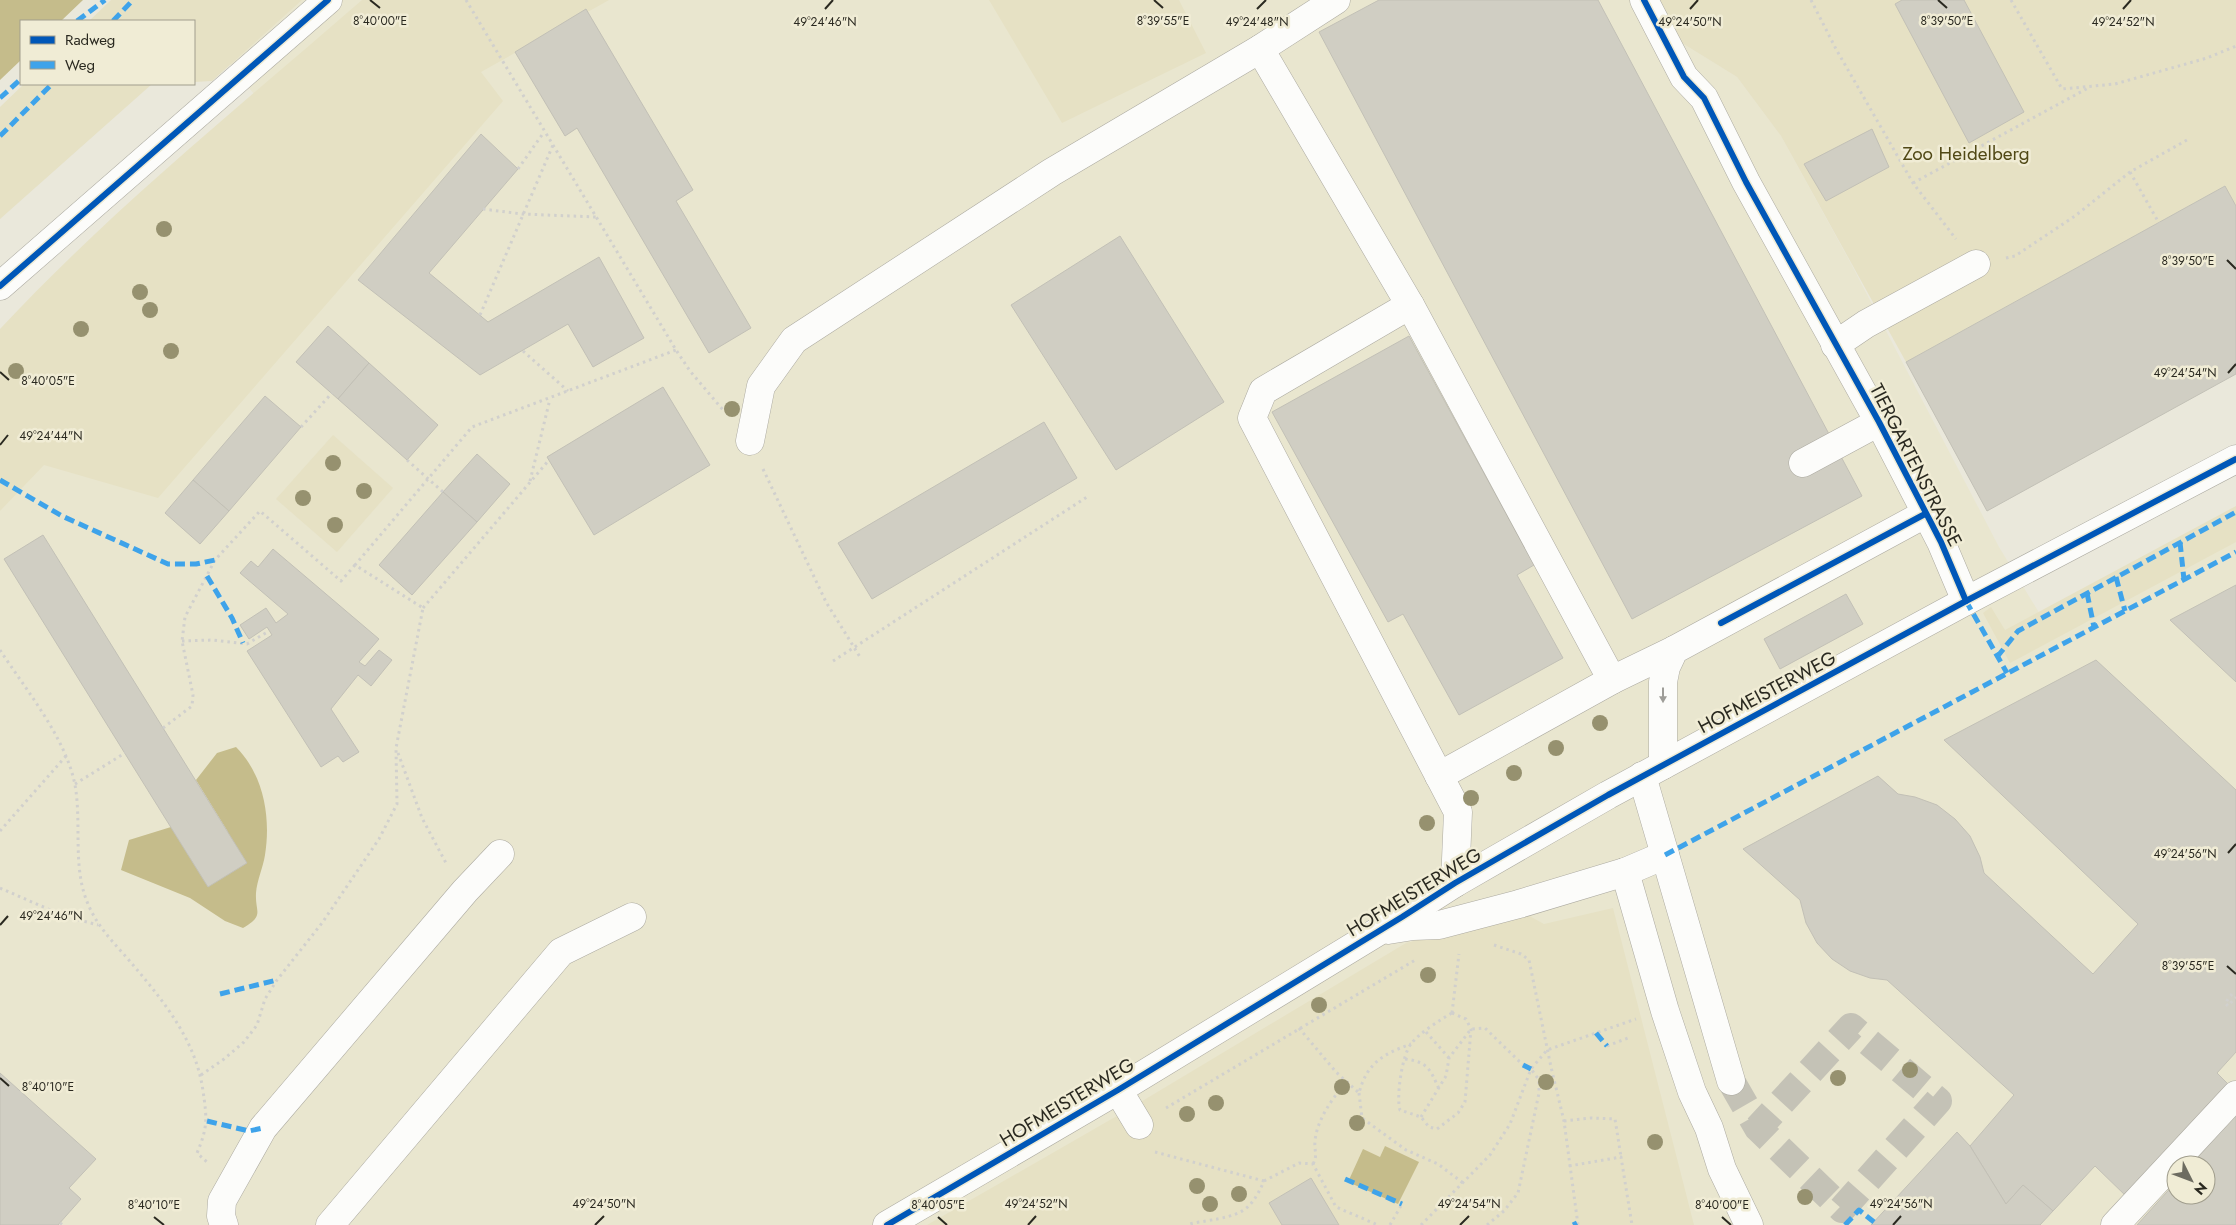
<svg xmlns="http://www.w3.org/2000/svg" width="2236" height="1225" font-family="Jost,sans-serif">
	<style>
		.built { fill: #e9e6cf; fill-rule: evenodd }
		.green { fill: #e6e1c4 }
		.water { fill: #c5bc8b }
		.building { fill: #d0cec3; stroke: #c2c0b6 }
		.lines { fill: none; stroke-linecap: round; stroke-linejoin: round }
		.minor-tunnel { stroke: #c4c2b6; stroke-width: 28; stroke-dasharray: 28 14; stroke-linecap: butt }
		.minor-casing { stroke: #acaaa1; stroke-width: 29 }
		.path { stroke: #d1d0cd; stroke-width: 3; stroke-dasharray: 2.5 4; stroke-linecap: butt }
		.minor { stroke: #fcfcfa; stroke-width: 28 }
		.quiet { stroke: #3ea3ea; stroke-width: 5; stroke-dasharray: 10 5; stroke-linecap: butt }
		.cycleway-casing { stroke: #f0ecd5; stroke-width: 9 }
		.cycleway { stroke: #0057b8; stroke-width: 6 }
		.tree { fill: #96916f }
		.oneway { fill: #9e9d98 }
		.ticks { fill: none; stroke: #2a2920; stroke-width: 2 }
		.labels { text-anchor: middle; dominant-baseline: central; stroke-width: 5; stroke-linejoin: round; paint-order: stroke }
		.park-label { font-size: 19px; fill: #514916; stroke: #f0ecd5 }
		.street-label { font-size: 19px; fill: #2a2920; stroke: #f0ecd5 }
		.ticks-label { font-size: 12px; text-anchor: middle; fill: #2a2920; stroke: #f0ecd5; stroke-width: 5; stroke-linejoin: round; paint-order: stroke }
	</style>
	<rect width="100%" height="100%" fill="#eae8db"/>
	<path class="built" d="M266,0H1657L1682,43L1737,77L1781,136L1849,260L1999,547L2049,629L2236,520V1225H0V336L258,99L212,42ZM2176,1165H2206V1195H2176Z"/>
	<g class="green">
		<polygon points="111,0 302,0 212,81 194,82 194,21 89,21"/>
		<path d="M362,0H609L481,72L503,101L158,498L44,465L0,511V329C111,210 239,107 362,0Z"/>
		<polygon points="989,0 1179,0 1206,53 1062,123"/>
		<polygon points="1657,0 2236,0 2236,206 2225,186 1906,362 1781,136 1737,77 1682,43"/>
		<polygon points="24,84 159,84 152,84 0,219 0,107"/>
		<polygon points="333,435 393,488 337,552 276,499"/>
		<polygon points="2236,506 2236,542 2010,663 1983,613 1991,607 2005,630"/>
		<polygon points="1613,908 1694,1225 927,1225 1129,1109 1406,943 1524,913 1544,924"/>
	</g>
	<g class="water">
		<polygon points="0,0 83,0 61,21 21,21 21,60 0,80"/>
		<path d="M236,747C264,775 271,818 265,855C263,868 257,880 256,893C255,913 265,915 243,928L225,921L190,898L121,870L129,840L171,827L189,856L228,832L196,780L217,753Z"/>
		<polygon points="1385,1146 1419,1162 1398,1204 1348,1182 1363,1149 1380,1157"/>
	</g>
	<g class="building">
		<polygon points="1379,0 1598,0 1862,496 1632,619 1319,32"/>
		<polygon points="1902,0 1964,0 2024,112 1969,143 1895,4"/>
		<polygon points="586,9 693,190 676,201 751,328 709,353 577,128 565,136 515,52"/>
		<polygon points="1872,129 1889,167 1826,201 1804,164"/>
		<polygon points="481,134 518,169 429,273 488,322 599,257 644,338 593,367 568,324 480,375 358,280"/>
		<polygon points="2225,186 2236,206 2236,374 1987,511 1906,362"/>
		<polygon points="1120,236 1224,402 1116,470 1011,305"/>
		<polygon points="328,326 369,363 338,399 296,362"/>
		<polygon points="1409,336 1534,565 1517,575 1563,658 1459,715 1403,614 1388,622 1272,412"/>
		<polygon points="369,363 438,425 407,460 338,399"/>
		<polygon points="663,387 710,465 594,535 547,457"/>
		<polygon points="265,396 301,427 229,511 193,480"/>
		<polygon points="1044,422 1077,478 872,599 838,543"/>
		<polygon points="477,454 510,484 477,522 443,492"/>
		<polygon points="193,480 229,511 200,544 165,513"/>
		<polygon points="443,492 477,522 412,595 379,565"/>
		<polygon points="43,535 247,863 208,887 4,559"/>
		<polygon points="273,549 379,639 359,662 365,666 379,650 392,660 371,686 358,675 331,709 359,752 343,762 338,756 321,767 247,651 272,635 267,627 249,639 240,625 266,608 276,623 288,614 240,573 251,561 258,567"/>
		<polygon points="2236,585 2236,682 2170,620"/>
		<polygon points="1846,594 1863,624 1780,669 1764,639"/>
		<polygon points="2096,660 2236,790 2236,1052 2217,1073 2228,1084 2127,1197 2095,1166 2053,1211 2023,1185 2006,1204 1970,1146 2014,1095 1887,980 1870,978 1850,971 1832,959 1817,943 1806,923 1800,900 1743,849 1878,776 1898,794 1915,797 1937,805 1955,819 1970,836 1980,857 1984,873 2093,974 2138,924 1944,740"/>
		<polygon points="0,1073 96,1159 69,1188 81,1199 58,1225 0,1225"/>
		<polygon points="2236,1115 2236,1225 2137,1225 2176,1182 2176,1195 2206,1195 2206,1165 2191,1165"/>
		<polygon points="1957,1132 1970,1146 2006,1204 2023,1185 2053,1211 2040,1225 1871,1225"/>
		<polygon points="1311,1178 1339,1225 1282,1225 1269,1203"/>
	</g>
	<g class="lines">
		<polyline class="minor-tunnel" points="1731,1081 1758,1128 1842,1209 1938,1101 1851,1027 1758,1128"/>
		<defs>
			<g id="minor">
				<polyline points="1644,0 1684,77 1704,98 1746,182 1879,422 1941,542 1966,601"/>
				<polyline points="1260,49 1410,305"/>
				<polyline points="0,286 328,0"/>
				<polyline points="1835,345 1866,324 1976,264"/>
				<polyline points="750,441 761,386 794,340 1052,172 1260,49 1336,0"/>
				<polyline points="1803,463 1879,422"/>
				<polyline points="1663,765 1663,682 1666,667 1674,650 1925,514"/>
				<polyline points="1439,776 1612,680 1674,650"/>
				<polyline points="1642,776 1731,1081"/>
				<polyline points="1625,872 1665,1011 1692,1092 1709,1128 1722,1169 1749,1225"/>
				<polyline points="1455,883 1458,812 1252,418 1263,391 1410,305 1612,680"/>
				<polyline points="1388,930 1413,926 1439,925 1519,904 1625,872 1665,855"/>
				<polyline points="1118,1090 1139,1125"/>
				<polyline points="224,1225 221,1216 222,1201 263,1128 465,891 500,854"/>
				<polyline points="330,1225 561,952 632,917"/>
				<polyline points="887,1225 1118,1090 1402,917 1455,883 1608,795 1966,601 2236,459"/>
				<polyline points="2115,1225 2236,1095"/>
			</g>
		</defs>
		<use href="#minor" class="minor-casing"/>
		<g class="path">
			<polyline points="466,0 676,350 690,371 723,410"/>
			<polyline points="1811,0 1836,49 1913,183 1956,239"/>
			<polyline points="2011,0 2062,89 2115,84 2207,58 2236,46"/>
			<polyline points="518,169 544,132"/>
			<polyline points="2130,172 2159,223"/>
			<polyline points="1913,183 2090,87"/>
			<polyline points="483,209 522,214 596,217"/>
			<polyline points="2006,258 2015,256 2075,216 2130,172 2187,140"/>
			<polyline points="480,315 553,145"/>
			<polyline points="523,351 568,391"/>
			<polyline points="301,427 332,393"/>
			<polyline points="407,460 443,492"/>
			<polyline points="763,469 826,602 860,657"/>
			<polyline points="530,481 550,399"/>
			<polyline points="423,608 549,460"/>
			<polyline points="182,641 213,640 247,644 269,631"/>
			<path d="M0,650C26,690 66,738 75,785C82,824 72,867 88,904C97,926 113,942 128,959C161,998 196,1039 203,1091C207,1118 208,1127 197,1153L208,1163"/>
			<polyline points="833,661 1087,497"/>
			<polyline points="163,728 192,706 193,695 182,641 185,617 215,560 260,511 341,581 355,565"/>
			<polyline points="398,753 422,818 446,863"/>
			<polyline points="75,784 125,753"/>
			<polyline points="0,831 66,756"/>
			<polyline points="0,888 64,916 98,925"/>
			<polyline points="1494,945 1521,954 1529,960 1551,1067 1564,1121 1578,1225"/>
			<polyline points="2232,994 2225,1003 2228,1006 2236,997"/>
			<path d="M1452,1013L1466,1019L1471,1029L1465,1102L1458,1113L1437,1129L1429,1127L1421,1117L1400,1110C1396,1097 1402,1055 1411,1044C1418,1034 1441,1019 1452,1013Z"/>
			<polyline points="1452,1013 1459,954"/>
			<path d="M1299,1028L1336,1072L1359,1093C1367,1063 1383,1054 1411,1044"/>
			<polyline points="1426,1032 1449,1058"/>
			<polyline points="1607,1046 1628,1038"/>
			<path d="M1405,1059C1428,1062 1430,1069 1439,1089"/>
			<polyline points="201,1075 224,1059 244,1042 257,1025 265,999 277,980 322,923 379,839 397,804 396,748 423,608 355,565 472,427 676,350"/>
			<polyline points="1359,1093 1362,1118 1406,1150 1438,1164 1463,1183"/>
			<polyline points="1166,1108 1417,959"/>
			<polyline points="1421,1117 1446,1076 1449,1058 1471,1029 1485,1028 1523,1065"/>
			<polyline points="1564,1121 1591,1118 1615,1119 1621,1157"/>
			<path d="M1155,1152L1264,1181C1250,1213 1240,1215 1206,1221C1200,1222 1191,1223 1188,1225"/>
			<path d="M1313,1164C1318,1155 1314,1151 1315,1141C1317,1119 1333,1098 1346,1082"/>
			<polyline points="1569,1166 1621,1157 1632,1225"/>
			<polyline points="1264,1181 1299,1163 1313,1164 1336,1207 1378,1225"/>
			<polyline points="60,1223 63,1225"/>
			<polyline points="1390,1225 1402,1204"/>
			<polyline points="1421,1225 1490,1155 1510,1124 1531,1069 1547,1050 1636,1019"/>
			<polyline points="1487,1225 1504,1211 1518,1193 1539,1093 1539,1080 1531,1069"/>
		</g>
		<use href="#minor" class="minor"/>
		<g class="quiet">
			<polyline points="77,21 105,0"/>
			<polyline points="113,21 133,0"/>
			<polyline points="0,98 21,79"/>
			<polyline points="0,136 52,84"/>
			<polyline points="0,480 62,516 168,564 196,564 215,560"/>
			<polyline points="2180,542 2184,580"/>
			<polyline points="207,576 232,618 243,643"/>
			<polyline points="2116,577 2125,611"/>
			<polyline points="2087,593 2094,627"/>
			<polyline points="1966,601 2007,673"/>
			<polyline points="1997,657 2018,631 2236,512"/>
			<polyline points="1665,855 2236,552"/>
			<polyline points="220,994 277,980"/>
			<polyline points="1596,1033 1607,1046"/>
			<polyline points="1523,1065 1531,1069"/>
			<polyline points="207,1121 249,1131 263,1128"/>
			<polyline points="1345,1179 1402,1204"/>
			<polyline points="1573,1225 1577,1223"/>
			<polyline points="1845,1225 1859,1210 1874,1222"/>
		</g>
		<defs>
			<g id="cycleway">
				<polyline points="1644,0 1684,77 1704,98 1746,182 1879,422 1941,542 1966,601"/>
				<polyline points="0,286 328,0"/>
				<polyline points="1721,623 1925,514"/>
				<polyline points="887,1225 1118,1090 1402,917 1455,883 1608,795 1966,601 2236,459"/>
			</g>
		</defs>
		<use href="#cycleway" class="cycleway-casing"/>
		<use href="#cycleway" class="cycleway"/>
	</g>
	<g class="tree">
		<circle cx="164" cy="229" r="8"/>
		<circle cx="140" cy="292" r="8"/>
		<circle cx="150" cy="310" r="8"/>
		<circle cx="81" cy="329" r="8"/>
		<circle cx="171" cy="351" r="8"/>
		<circle cx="16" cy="371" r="8"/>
		<circle cx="732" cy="409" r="8"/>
		<circle cx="333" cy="463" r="8"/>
		<circle cx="364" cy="491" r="8"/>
		<circle cx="303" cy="498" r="8"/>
		<circle cx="335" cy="525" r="8"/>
		<circle cx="1600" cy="723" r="8"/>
		<circle cx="1556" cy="748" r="8"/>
		<circle cx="1514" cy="773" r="8"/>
		<circle cx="1471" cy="798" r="8"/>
		<circle cx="1427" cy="823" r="8"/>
		<circle cx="1428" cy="975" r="8"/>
		<circle cx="1319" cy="1005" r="8"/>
		<circle cx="1910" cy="1070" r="8"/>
		<circle cx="1838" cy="1078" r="8"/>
		<circle cx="1546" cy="1082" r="8"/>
		<circle cx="1342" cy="1087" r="8"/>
		<circle cx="1216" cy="1103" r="8"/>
		<circle cx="1187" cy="1114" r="8"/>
		<circle cx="1357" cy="1123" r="8"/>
		<circle cx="1655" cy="1142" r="8"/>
		<circle cx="1197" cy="1186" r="8"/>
		<circle cx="1239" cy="1194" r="8"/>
		<circle cx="1805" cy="1197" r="8"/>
		<circle cx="1210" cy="1204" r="8"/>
	</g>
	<defs><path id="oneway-solid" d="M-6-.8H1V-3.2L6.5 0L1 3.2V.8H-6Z" transform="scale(1.25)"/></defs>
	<use class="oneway" href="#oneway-solid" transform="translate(1663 695) rotate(90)"/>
	<path class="ticks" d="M370,0L380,8M1154,0L1163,8M1938,0L1947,8M825,9L833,0M1257,9L1266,0M1690,9L1698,0M2123,9L2131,0M2227,260L2236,269M0,372L9,380M2228,373L2236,364M0,445L8,435M2228,853L2236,844M0,925L8,916M2227,966L2236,974M0,1078L9,1086M154,1217L164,1225M938,1217L947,1225M1722,1217L1731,1225M595,1225L604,1216M1028,1225L1036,1216M1460,1225L1469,1216M1893,1225L1901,1216"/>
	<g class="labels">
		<g class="park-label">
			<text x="1966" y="153">Zoo Heidelberg</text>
		</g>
		<g class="street-label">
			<text transform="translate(1916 465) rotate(63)">TIERGARTENSTRASSE</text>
			<text transform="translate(1767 692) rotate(-28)">HOFMEISTERWEG</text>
			<text transform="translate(1414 892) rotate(-31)">HOFMEISTERWEG</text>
			<text transform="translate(1067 1102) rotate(-31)">HOFMEISTERWEG</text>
		</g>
	</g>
	<g class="ticks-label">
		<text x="380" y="25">8°40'00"E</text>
		<text x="1163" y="25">8°39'55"E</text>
		<text x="1947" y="25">8°39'50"E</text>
		<text x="1257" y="26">49°24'48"N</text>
		<text x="1690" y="26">49°24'50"N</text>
		<text x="2123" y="26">49°24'52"N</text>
		<text x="825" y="26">49°24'46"N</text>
		<text x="2188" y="265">8°39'50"E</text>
		<text x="2185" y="377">49°24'54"N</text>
		<text x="48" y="385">8°40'05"E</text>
		<text x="51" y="440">49°24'44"N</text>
		<text x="2185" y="858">49°24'56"N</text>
		<text x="51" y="920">49°24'46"N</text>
		<text x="2188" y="970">8°39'55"E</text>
		<text x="48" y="1091">8°40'10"E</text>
		<text x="604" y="1208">49°24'50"N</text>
		<text x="1036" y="1208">49°24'52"N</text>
		<text x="1469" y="1208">49°24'54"N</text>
		<text x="1901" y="1208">49°24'56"N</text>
		<text x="154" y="1209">8°40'10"E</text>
		<text x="938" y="1209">8°40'05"E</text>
		<text x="1722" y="1209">8°40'00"E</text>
	</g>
	<rect x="20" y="20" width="175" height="65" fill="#f0ecd5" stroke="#a19e8d"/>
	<rect x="30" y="36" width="25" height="8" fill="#0057b8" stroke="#a19e8d"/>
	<text x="65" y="45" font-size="15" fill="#2a2920">Radweg</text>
	<rect x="30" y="61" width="25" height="8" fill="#3ea3ea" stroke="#a19e8d"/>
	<text x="65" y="70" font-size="15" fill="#2a2920">Weg</text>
	<g transform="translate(2191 1180) rotate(132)"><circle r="24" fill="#f0ecd5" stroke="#a19e8d"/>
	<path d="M0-4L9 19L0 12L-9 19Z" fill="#6d6c61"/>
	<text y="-8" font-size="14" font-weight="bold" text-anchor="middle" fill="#2a2920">N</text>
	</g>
</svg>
